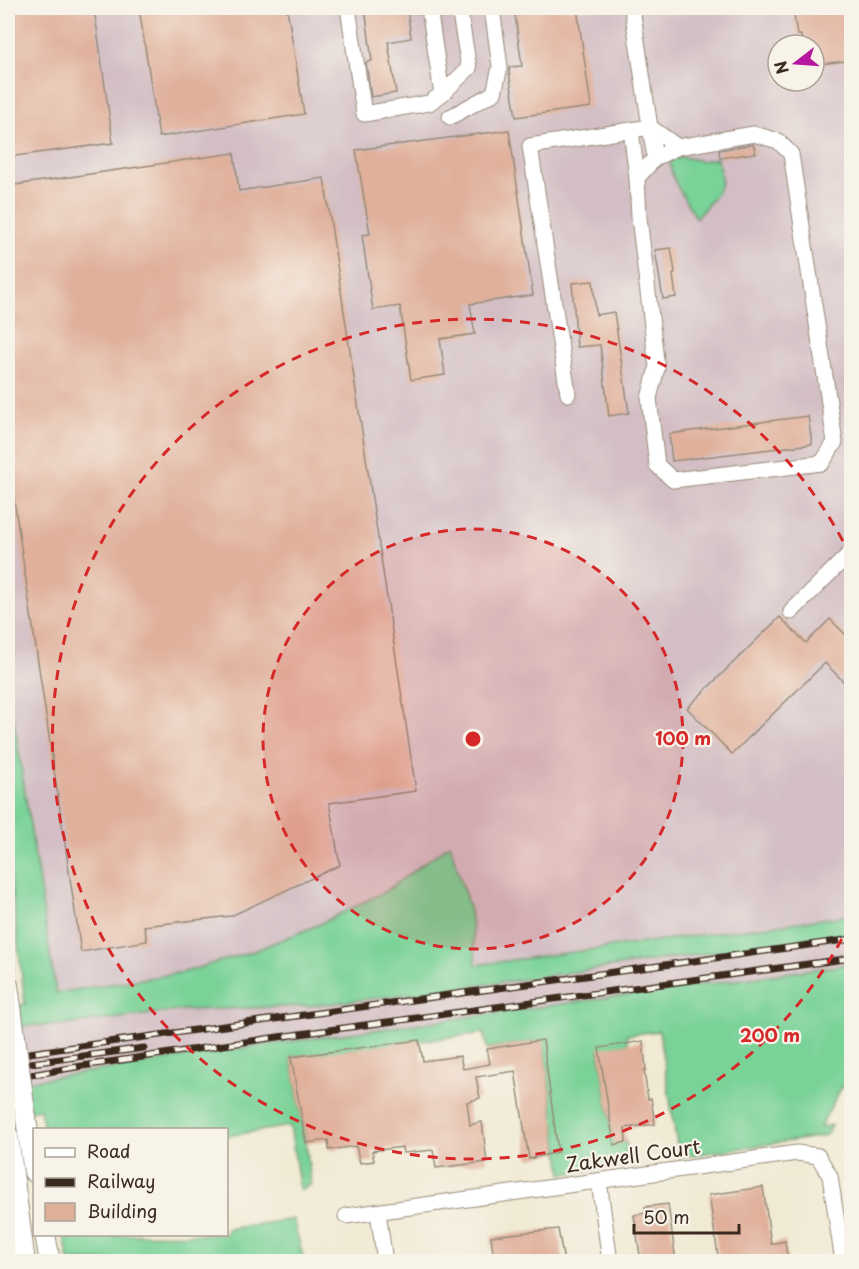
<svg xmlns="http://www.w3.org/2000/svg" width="859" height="1269" font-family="'Playpen Sans',sans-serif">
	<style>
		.industrial { fill: #d2bec4; fill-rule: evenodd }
		.grass { fill: #79d298; stroke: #5a7e5b; stroke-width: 1.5 }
		.building { fill: #e0b09b }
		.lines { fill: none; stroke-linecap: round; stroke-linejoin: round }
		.minor-casing { stroke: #968a79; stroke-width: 17 }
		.major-casing { stroke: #968a79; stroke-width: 22 }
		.path { stroke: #968a79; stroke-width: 2; stroke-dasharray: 1.5 4.5; stroke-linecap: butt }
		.minor { stroke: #fff; stroke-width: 15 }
		.major { stroke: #fff; stroke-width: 20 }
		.rail-casing { stroke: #3b2a1e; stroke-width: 7 }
		.rail { stroke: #f7f3e8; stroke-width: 4.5; stroke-dasharray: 14; stroke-linecap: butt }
		.major-bridge-casing { stroke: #968a79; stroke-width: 22; stroke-linecap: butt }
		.major-bridge { stroke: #fff; stroke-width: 20 }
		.ring { fill: none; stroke: #d62828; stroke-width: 3; stroke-dasharray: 10 8 }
		.labels { text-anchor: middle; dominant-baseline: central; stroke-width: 4.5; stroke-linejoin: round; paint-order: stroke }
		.street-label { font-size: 20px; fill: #3b2a1e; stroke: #f7f3e8 }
		.centre { fill: #d62828; stroke: #f7f3e8; stroke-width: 3 }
		.ring-label { font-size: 18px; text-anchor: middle; font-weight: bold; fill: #d62828; stroke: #f7f3e8; stroke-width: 4.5; stroke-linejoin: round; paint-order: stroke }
	</style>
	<rect width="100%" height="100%" fill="#f7f3e8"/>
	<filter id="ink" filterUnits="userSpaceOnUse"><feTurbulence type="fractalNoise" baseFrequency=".0167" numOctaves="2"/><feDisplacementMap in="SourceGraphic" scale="12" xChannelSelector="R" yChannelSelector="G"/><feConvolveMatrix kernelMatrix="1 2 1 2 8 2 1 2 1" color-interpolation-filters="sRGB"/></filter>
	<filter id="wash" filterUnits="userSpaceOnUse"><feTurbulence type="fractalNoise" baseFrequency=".008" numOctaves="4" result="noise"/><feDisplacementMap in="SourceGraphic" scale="24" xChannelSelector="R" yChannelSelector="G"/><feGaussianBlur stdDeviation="1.35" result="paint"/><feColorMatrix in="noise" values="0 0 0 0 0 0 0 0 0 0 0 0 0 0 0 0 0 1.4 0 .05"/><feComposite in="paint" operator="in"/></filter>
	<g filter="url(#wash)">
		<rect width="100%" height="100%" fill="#f0ead4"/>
		<g class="industrial">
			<path d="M8,8H851V915L476,965L470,911L450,845L386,891L318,925L254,951L185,972L56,993L15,722H8ZM778,45H814V81H778Z"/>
			<polygon points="851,933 851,964 156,1060 8,1085 8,1026 64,1025 183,1010 310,1006 468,987"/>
		</g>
		<g class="grass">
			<path d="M682,157L702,161L717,158C718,166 722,175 721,182C720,194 704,208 696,218C688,203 666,174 671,159Z"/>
			<polygon points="14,721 56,993 185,972 254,951 318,925 386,891 450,844 470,911 476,965 851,915 851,933 468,987 310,1006 183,1010 64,1025 8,1026 8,1008 25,1004 8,858 8,722"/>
			<polygon points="851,964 851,1070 820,1127 832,1125 826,1135 819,1137 679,1157 659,1031 627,1035 628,1044 599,1049 614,1144 626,1142 627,1158 625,1166 562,1174 543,1040 487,1049 484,1033 291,1057 306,1143 311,1184 300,1191 290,1126 227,1136 226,1130 44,1130 40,1109 8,1115 8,1085 36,1080 235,1049"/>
			<polygon points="293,1219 304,1261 69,1261 64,1235 226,1234 227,1229"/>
		</g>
		<g id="blocks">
			<g class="building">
				<polygon points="22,8 94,8 113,143 8,157 8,10"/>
				<polygon points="139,8 287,8 304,114 159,137"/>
				<polygon points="365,8 407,8 411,38 388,42 396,93 371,97 366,62 372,61"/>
				<polygon points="514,8 577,8 591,107 516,117 509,72 510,67 522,66"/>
				<polygon points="793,8 852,8 852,60 814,65 814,45 802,45 801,35 797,35"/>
				<polygon points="509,130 533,295 470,304 475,334 440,339 445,375 411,380 400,306 373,310 362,235 370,234 356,150"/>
				<polygon points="753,144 756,153 720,158 719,150"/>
				<polygon points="234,153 239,191 324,178 416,791 329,803 340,865 231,916 144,926 147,941 81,952 8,459 8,186"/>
				<polygon points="671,248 675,272 673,275 676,297 663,299 655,250"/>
				<polygon points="593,281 596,315 614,312 629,413 609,416 600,345 577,347 572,283"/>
				<polygon points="808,416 812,444 672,461 669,434"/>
				<polygon points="780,617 806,643 830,619 852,641 852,690 825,663 732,754 687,708"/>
				<polygon points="419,1040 423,1061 460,1056 463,1069 490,1064 487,1049 543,1040 558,1152 529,1159 515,1071 476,1077 480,1098 467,1102 470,1125 482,1122 487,1162 436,1168 433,1150 403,1153 402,1147 372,1151 374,1161 360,1163 356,1146 329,1150 328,1140 306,1143 291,1057"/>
				<polygon points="643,1041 646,1070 644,1070 648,1099 651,1098 655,1124 625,1128 626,1142 614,1145 599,1048"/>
				<polygon points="763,1187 771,1244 785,1241 788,1262 719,1262 709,1195"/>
				<polygon points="668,1204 676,1262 641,1262 634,1215 646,1213 645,1207"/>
				<polygon points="558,1229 564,1262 494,1262 491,1236"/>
			</g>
		</g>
	</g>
	<g filter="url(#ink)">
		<use href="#blocks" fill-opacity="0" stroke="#968a79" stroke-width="1.5"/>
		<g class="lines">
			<defs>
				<g id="minor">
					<polyline points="348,8 364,114 429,103 442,94 429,8"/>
					<polyline points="632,8 650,127 678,147 754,134 778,141 791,154 835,442 822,463 673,480 657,465 649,398 657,368 639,217 637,178 655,158 678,147"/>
					<polyline points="442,94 469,68 459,8"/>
					<polyline points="450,117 494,93 500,67 492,8"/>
					<polyline points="631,130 637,178"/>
					<polyline points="568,394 530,146 650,127 655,158"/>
					<polyline points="791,612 852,551"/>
					<polyline points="599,1181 610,1262"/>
					<polyline points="378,1212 385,1262"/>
					<polyline points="346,1216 797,1153 818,1156 830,1176 843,1262"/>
				</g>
				<g id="major">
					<polyline points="8,985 11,1007"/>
					<polyline points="25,1112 34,1172"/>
					<polyline points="8,1136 25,1262"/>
					<polyline points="45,1234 50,1262"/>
				</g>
			</defs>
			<use href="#minor" class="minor-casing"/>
			<use href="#major" class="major-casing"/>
			<polyline class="path" points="8,902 16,970"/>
			<use href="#minor" class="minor"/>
			<use href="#major" class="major"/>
			<defs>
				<g id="rail">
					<polyline points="8,1056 852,939"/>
					<polyline points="8,1066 144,1048"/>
					<polyline points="8,1079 82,1066 278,1037 852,958"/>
				</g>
			</defs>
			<use href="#rail" class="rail-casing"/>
			<use href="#rail" class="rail"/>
			<defs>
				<polyline id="major-bridge" points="11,1007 25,1112"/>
			</defs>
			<use href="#major-bridge" class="major-bridge-casing"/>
			<use href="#major-bridge" class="major-bridge"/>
		</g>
	</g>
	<circle cx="473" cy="739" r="210" fill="#d62828" fill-opacity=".12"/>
	<g class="ring">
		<circle cx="473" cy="739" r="210"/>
		<path d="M850 923A420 420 0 1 1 850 555"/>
	</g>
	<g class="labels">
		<g class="street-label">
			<text transform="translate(633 1155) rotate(-8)">Zakwell Court</text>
		</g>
	</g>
	<circle cx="473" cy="739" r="9" class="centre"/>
	<g class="ring-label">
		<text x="683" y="745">100 m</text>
		<text x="770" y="1042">200 m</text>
	</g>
	<rect width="859" height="1269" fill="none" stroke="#f7f3e8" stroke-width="30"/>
	<rect x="33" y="1128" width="195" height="108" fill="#f7f3e8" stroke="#aca397" stroke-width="1.5"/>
	<rect x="45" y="1148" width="30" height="9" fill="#ffffff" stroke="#aca397" stroke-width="1.5"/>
	<text x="87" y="1158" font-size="18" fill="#3b2a1e">Road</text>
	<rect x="45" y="1178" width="30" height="9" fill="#3b2a1e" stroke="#aca397" stroke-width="1.5"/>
	<text x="87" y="1188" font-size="18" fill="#3b2a1e">Railway</text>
	<rect x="45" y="1203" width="30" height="18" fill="#e0b09b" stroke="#aca397" stroke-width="1.5"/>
	<text x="87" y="1218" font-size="18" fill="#3b2a1e">Building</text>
	<g transform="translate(796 63) rotate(253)"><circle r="28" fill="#f7f3e8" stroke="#aca397" stroke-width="1.5"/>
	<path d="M0-4.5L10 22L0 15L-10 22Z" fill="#b5179e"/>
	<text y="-9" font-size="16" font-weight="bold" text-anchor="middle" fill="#3b2a1e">N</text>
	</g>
	<path d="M634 1224v9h105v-9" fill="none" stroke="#3b2a1e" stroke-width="3"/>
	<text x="643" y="1224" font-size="18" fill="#3b2a1e" stroke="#f7f3e8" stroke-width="4.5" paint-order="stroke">50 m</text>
</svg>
